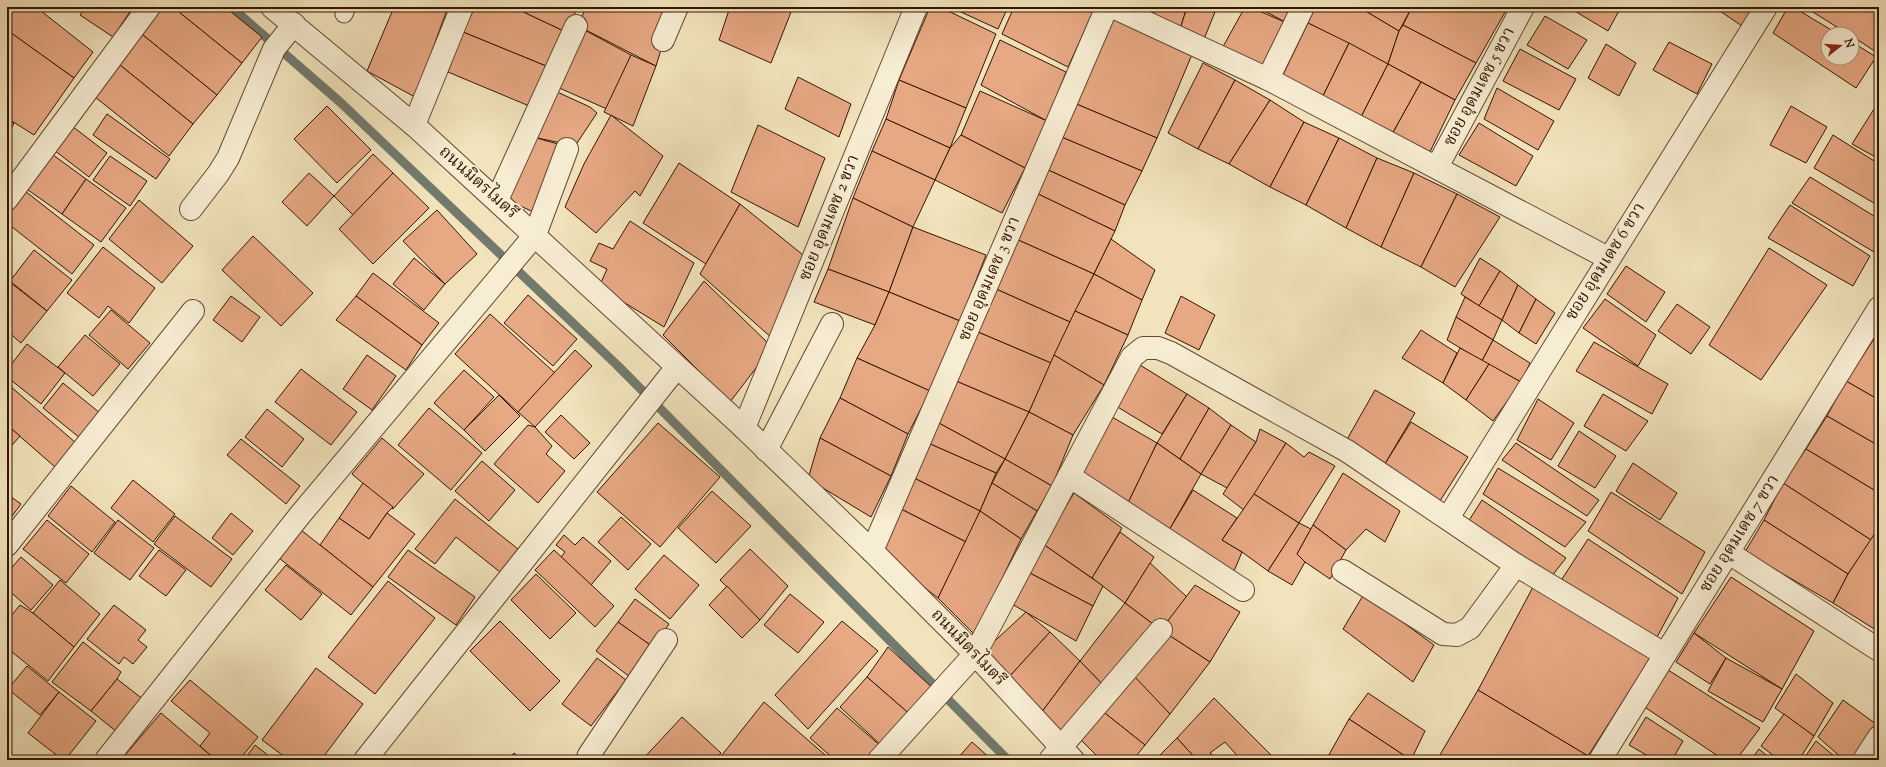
<svg xmlns="http://www.w3.org/2000/svg" width="1886" height="767" font-family="'Sorts Mill Goudy','Noto Serif Thai',serif">
	<style>
		.lines { fill: none; stroke-linecap: round; stroke-linejoin: round }
		.stream { stroke: #727a6e; stroke-width: 9 }
		.building { fill: #e7a884; stroke: #331600 }
		.lane-casing { stroke: #63492f; stroke-width: 19 }
		.street-casing { stroke: #63492f; stroke-width: 24 }
		.lane { stroke: #f7edd3; stroke-width: 17 }
		.street { stroke: #f7edd3; stroke-width: 22 }
		.labels { text-anchor: middle; dominant-baseline: central; stroke-width: 4; stroke-linejoin: round; paint-order: stroke }
		.street-label { font-size: 17px; fill: #331600; stroke: #f7edd3 }
	</style>
	<rect width="100%" height="100%" fill="#f2e3bc"/>
	<filter id="stains"><feTurbulence type="fractalNoise" baseFrequency=".005" numOctaves="4"/><feColorMatrix values="0 0 0 0 .2 0 0 0 0 .09 0 0 0 0 .02 0 0 0 .5 -.17"/></filter>
	<radialGradient id="worn" r=".72"><stop offset=".6" stop-color="#630" stop-opacity="0"/><stop offset="1" stop-color="#630" stop-opacity=".3"/></radialGradient>
	<g class="lines">
		<polyline class="stream" points="231,7 340,102 617,365 1008,760"/>
	</g>
	<g class="building">
		<polygon points="15,7 36,7 93,52 74,78 7,30 7,18"/>
		<polygon points="86,7 133,7 113,37 80,15"/>
		<polygon points="158,7 173,7 242,63 217,95 138,31"/>
		<polygon points="173,7 225,7 262,37 242,63"/>
		<polygon points="394,7 448,7 415,97 367,71"/>
		<polygon points="475,7 513,7 568,33 551,68 463,32"/>
		<polygon points="513,7 577,7 568,33"/>
		<polygon points="586,7 674,7 656,66 578,26"/>
		<polygon points="730,7 793,7 771,63 719,40"/>
		<polygon points="930,7 940,7 996,34 966,108 899,80"/>
		<polygon points="950,7 1008,7 998,29"/>
		<polygon points="1014,7 1088,7 1094,10 1068,67 1002,34"/>
		<polygon points="1133,7 1157,7 1152,16"/>
		<polygon points="1157,7 1187,7 1181,26 1152,16"/>
		<polygon points="1187,7 1217,7 1204,39 1181,26"/>
		<polygon points="1245,7 1250,7 1287,23 1262,73 1220,52"/>
		<polygon points="1257,7 1293,7 1287,23"/>
		<polygon points="1315,7 1359,7 1399,31 1388,64 1308,23"/>
		<polygon points="1359,7 1412,7 1399,31"/>
		<polygon points="1412,7 1508,7 1476,63 1403,25"/>
		<polygon points="1568,7 1621,7 1608,31"/>
		<polygon points="1714,7 1754,7 1742,26"/>
		<polygon points="1788,7 1793,7 1838,34 1828,34 1828,58 1852,58 1852,42 1876,57 1856,88 1773,33"/>
		<polygon points="1805,7 1868,7 1879,13 1879,54 1852,36 1852,34 1848,34"/>
		<polygon points="1545,16 1587,40 1568,69 1527,45"/>
		<polygon points="1114,17 1193,52 1157,138 1074,103"/>
		<polygon points="1308,23 1349,43 1321,100 1281,79"/>
		<polygon points="1403,25 1476,63 1455,100 1388,64 1399,31"/>
		<polygon points="577,26 631,55 607,109 557,87"/>
		<polygon points="7,30 74,78 34,135 7,118"/>
		<polygon points="138,31 217,95 193,124 115,61"/>
		<polygon points="463,32 551,68 534,108 448,72"/>
		<polygon points="1000,40 1066,72 1047,121 981,85"/>
		<polygon points="1669,42 1712,64 1697,94 1653,70"/>
		<polygon points="1349,43 1388,64 1359,121 1321,100"/>
		<polygon points="1606,44 1636,63 1619,96 1588,78"/>
		<polygon points="1520,49 1576,79 1559,110 1503,81"/>
		<polygon points="631,55 656,66 633,126 604,112"/>
		<polygon points="115,61 193,124 169,156 90,93"/>
		<polygon points="1203,63 1235,80 1198,149 1168,133"/>
		<polygon points="1388,64 1421,82 1390,138 1359,121"/>
		<polygon points="798,77 851,104 839,137 785,109"/>
		<polygon points="899,80 966,108 950,148 886,119"/>
		<polygon points="1235,80 1270,100 1229,164 1198,149"/>
		<polygon points="1421,82 1455,100 1428,156 1390,138"/>
		<polygon points="1497,88 1554,121 1538,150 1484,119"/>
		<polygon points="555,91 590,107 597,113 575,146 533,137"/>
		<polygon points="980,91 1047,121 1025,168 961,135"/>
		<polygon points="1270,100 1304,122 1270,187 1229,164"/>
		<polygon points="1074,103 1157,138 1142,171 1059,136"/>
		<polygon points="327,106 371,150 337,183 294,139"/>
		<polygon points="1791,106 1827,127 1806,163 1770,145"/>
		<polygon points="1874,109 1879,112 1879,159 1852,144"/>
		<polygon points="107,114 170,159 156,179 93,135"/>
		<polygon points="611,115 663,156 640,196 635,191 596,233 565,207 584,164"/>
		<polygon points="7,118 14,123 7,137"/>
		<polygon points="886,119 950,148 935,180 872,151"/>
		<polygon points="1304,122 1339,138 1306,205 1270,187"/>
		<polygon points="1479,123 1533,156 1516,186 1459,155"/>
		<polygon points="758,125 825,158 798,227 731,192"/>
		<polygon points="72,126 107,153 89,177 54,150"/>
		<polygon points="961,135 1025,168 1002,213 935,180 950,148"/>
		<polygon points="1833,135 1879,164 1879,206 1814,168"/>
		<polygon points="1059,136 1142,171 1125,205 1046,169"/>
		<polygon points="533,137 565,146 538,214 509,201"/>
		<polygon points="1339,138 1377,158 1346,228 1306,205"/>
		<polygon points="872,151 935,180 913,227 853,198"/>
		<polygon points="49,152 86,179 62,214 24,187"/>
		<polygon points="373,154 393,173 353,215 334,196"/>
		<polygon points="110,156 147,181 130,206 93,180"/>
		<polygon points="1377,158 1414,173 1381,247 1346,228"/>
		<polygon points="679,163 740,204 706,264 643,223"/>
		<polygon points="1046,169 1125,205 1115,231 1034,192"/>
		<polygon points="309,173 334,196 307,226 282,202"/>
		<polygon points="393,173 429,208 373,264 339,229"/>
		<polygon points="1414,173 1457,194 1421,267 1381,247"/>
		<polygon points="1810,177 1879,219 1879,255 1792,203"/>
		<polygon points="86,179 126,208 101,242 62,214"/>
		<polygon points="25,191 94,245 72,274 7,223 7,215"/>
		<polygon points="1034,192 1115,231 1094,274 1016,239"/>
		<polygon points="1457,194 1500,217 1455,287 1421,267"/>
		<polygon points="853,198 913,227 889,292 828,269"/>
		<polygon points="139,200 193,246 162,283 109,239"/>
		<polygon points="740,204 808,259 773,339 700,274"/>
		<polygon points="1790,205 1870,256 1853,286 1768,238"/>
		<polygon points="437,210 477,254 445,284 403,241"/>
		<polygon points="630,221 694,263 664,327 599,287 607,269 590,261 599,243 613,249"/>
		<polygon points="913,227 986,255 960,321 889,292"/>
		<polygon points="253,236 313,293 281,326 222,270"/>
		<polygon points="1016,239 1094,274 1070,322 996,289"/>
		<polygon points="1111,239 1155,270 1142,300 1094,274"/>
		<polygon points="103,247 155,288 129,323 108,306 99,318 67,293"/>
		<polygon points="1769,248 1827,285 1761,380 1709,345"/>
		<polygon points="34,250 72,280 47,311 10,281"/>
		<polygon points="414,258 445,284 424,310 393,284"/>
		<polygon points="1480,258 1500,271 1479,306 1461,294"/>
		<polygon points="1626,266 1665,292 1646,322 1607,294"/>
		<polygon points="828,269 889,292 875,325 814,302"/>
		<polygon points="1500,271 1518,285 1502,320 1479,306"/>
		<polygon points="373,273 439,323 422,345 356,296"/>
		<polygon points="1094,274 1142,300 1128,335 1075,311"/>
		<polygon points="7,280 47,311 21,343 7,331"/>
		<polygon points="704,281 772,347 730,402 663,335"/>
		<polygon points="1518,285 1536,299 1519,333 1502,320"/>
		<polygon points="996,289 1070,322 1051,363 978,332"/>
		<polygon points="889,292 960,321 930,391 857,358 875,325"/>
		<polygon points="528,295 577,339 553,366 504,323"/>
		<polygon points="231,296 260,317 242,342 213,320"/>
		<polygon points="356,296 422,345 406,370 336,320"/>
		<polygon points="1181,296 1215,315 1199,350 1165,333"/>
		<polygon points="1465,297 1502,320 1493,340 1456,317"/>
		<polygon points="1536,299 1555,313 1536,344 1519,333"/>
		<polygon points="1605,299 1656,335 1638,366 1583,328"/>
		<polygon points="1677,304 1710,327 1691,354 1658,331"/>
		<polygon points="111,310 150,343 128,369 89,335"/>
		<polygon points="1075,311 1128,335 1104,385 1054,355"/>
		<polygon points="490,314 555,373 518,412 455,354"/>
		<polygon points="1456,317 1493,340 1482,361 1447,340"/>
		<polygon points="1421,330 1457,353 1443,383 1402,358"/>
		<polygon points="1879,331 1879,342 1874,339"/>
		<polygon points="978,332 1051,363 1029,412 956,381"/>
		<polygon points="85,335 120,364 93,396 58,367"/>
		<polygon points="1874,339 1879,342 1879,400 1846,381"/>
		<polygon points="1493,340 1530,363 1521,382 1482,361"/>
		<polygon points="1594,342 1668,384 1652,414 1576,371"/>
		<polygon points="27,344 65,373 41,404 7,377 7,370"/>
		<polygon points="1460,348 1489,364 1466,400 1443,383"/>
		<polygon points="575,350 592,366 535,427 518,412"/>
		<polygon points="367,355 396,376 372,410 343,389"/>
		<polygon points="1054,355 1104,385 1073,435 1029,412"/>
		<polygon points="857,358 930,391 908,434 840,398"/>
		<polygon points="1489,364 1521,382 1493,421 1466,400"/>
		<polygon points="1140,365 1187,394 1162,434 1116,406"/>
		<polygon points="301,369 357,412 331,445 275,402"/>
		<polygon points="464,370 494,397 464,430 434,403"/>
		<polygon points="956,381 1029,412 1005,459 937,422"/>
		<polygon points="1846,381 1879,400 1879,446 1827,416"/>
		<polygon points="63,383 100,413 80,438 43,408"/>
		<polygon points="10,386 76,443 55,467 7,425 7,389"/>
		<polygon points="1375,390 1415,413 1383,467 1345,443"/>
		<polygon points="1187,394 1209,408 1180,459 1157,443"/>
		<polygon points="1603,394 1648,421 1626,451 1584,426"/>
		<polygon points="499,395 520,416 485,451 464,430"/>
		<polygon points="840,398 908,434 891,476 820,438"/>
		<polygon points="1538,399 1574,423 1551,460 1517,440"/>
		<polygon points="429,408 482,453 451,490 398,445"/>
		<polygon points="1209,408 1231,425 1201,474 1180,459"/>
		<polygon points="267,409 304,439 282,467 245,437"/>
		<polygon points="1029,412 1073,435 1052,486 1005,459"/>
		<polygon points="561,415 590,443 574,459 545,432"/>
		<polygon points="1827,416 1879,446 1879,493 1806,449"/>
		<polygon points="1112,417 1157,443 1127,505 1081,473"/>
		<polygon points="937,422 1005,459 996,473 928,443"/>
		<polygon points="1411,422 1468,457 1438,504 1383,467"/>
		<polygon points="658,423 720,477 660,547 597,492"/>
		<polygon points="7,425 20,436 7,451"/>
		<polygon points="528,425 535,427 552,446 546,454 565,471 538,503 494,464"/>
		<polygon points="1231,425 1256,442 1227,488 1201,474"/>
		<polygon points="1260,429 1286,443 1245,511 1223,494 1256,442"/>
		<polygon points="1579,431 1616,456 1595,488 1558,466"/>
		<polygon points="382,438 424,474 393,509 352,474"/>
		<polygon points="820,438 891,476 871,517 808,479"/>
		<polygon points="241,439 300,486 286,504 227,455"/>
		<polygon points="928,443 996,473 980,511 912,477"/>
		<polygon points="1157,443 1201,474 1168,532 1127,505"/>
		<polygon points="1286,443 1304,457 1309,452 1335,466 1299,523 1254,494"/>
		<polygon points="1516,443 1599,500 1587,516 1502,460"/>
		<polygon points="1806,449 1879,493 1879,527 1871,540 1783,483"/>
		<polygon points="1005,459 1052,486 1037,511 992,483"/>
		<polygon points="482,461 515,490 489,521 455,491"/>
		<polygon points="1633,463 1677,493 1660,520 1616,491"/>
		<polygon points="1498,468 1586,522 1565,547 1483,494"/>
		<polygon points="1343,473 1400,511 1385,542 1366,529 1346,550 1313,525"/>
		<polygon points="912,477 980,511 966,542 899,508"/>
		<polygon points="133,480 175,514 153,542 111,508"/>
		<polygon points="363,483 393,507 387,513 369,539 339,518"/>
		<polygon points="992,483 1037,511 1021,539 980,511"/>
		<polygon points="1783,483 1871,540 1848,574 1764,520"/>
		<polygon points="71,486 115,522 92,552 48,516"/>
		<polygon points="1193,490 1237,518 1222,540 1242,552 1232,576 1168,532"/>
		<polygon points="712,491 751,526 716,563 678,528"/>
		<polygon points="1611,492 1705,552 1682,594 1588,531"/>
		<polygon points="1074,493 1122,528 1092,578 1043,544"/>
		<polygon points="7,494 21,504 7,523"/>
		<polygon points="1254,494 1299,523 1268,571 1242,552 1222,540"/>
		<polygon points="455,499 518,549 500,572 456,537 435,564 415,549"/>
		<polygon points="1482,500 1566,558 1551,577 1468,522"/>
		<polygon points="899,508 966,542 938,598 879,552"/>
		<polygon points="980,511 1021,539 975,635 938,598"/>
		<polygon points="231,513 253,531 233,555 212,538"/>
		<polygon points="387,513 415,534 373,587 320,545 339,518 369,539"/>
		<polygon points="175,516 232,559 211,587 154,544"/>
		<polygon points="621,517 651,544 628,570 598,542"/>
		<polygon points="47,520 89,554 66,583 23,549"/>
		<polygon points="118,520 154,548 130,580 94,553"/>
		<polygon points="1764,520 1848,574 1833,603 1745,552"/>
		<polygon points="1299,523 1311,529 1297,554 1305,562 1292,585 1268,571"/>
		<polygon points="1313,525 1346,550 1330,579 1305,562 1297,554"/>
		<polygon points="1879,527 1879,632 1833,603 1848,574"/>
		<polygon points="301,530 373,587 351,615 279,558"/>
		<polygon points="1120,532 1154,557 1125,603 1092,578"/>
		<polygon points="564,535 575,545 583,537 611,561 591,585 561,557 565,552 556,545"/>
		<polygon points="1588,539 1678,598 1656,639 1560,582"/>
		<polygon points="1043,544 1103,586 1093,606 1026,571"/>
		<polygon points="750,549 788,586 760,620 720,580"/>
		<polygon points="159,550 186,570 166,596 139,576"/>
		<polygon points="408,550 475,597 456,625 388,577"/>
		<polygon points="554,550 614,606 595,627 535,570"/>
		<polygon points="664,555 699,585 670,619 635,589"/>
		<polygon points="21,557 53,585 31,610 7,589 7,573"/>
		<polygon points="1150,563 1187,597 1161,630 1125,603"/>
		<polygon points="286,565 322,594 301,620 265,590"/>
		<polygon points="1026,571 1093,606 1076,641 1010,603"/>
		<polygon points="536,574 576,613 550,639 511,600"/>
		<polygon points="1731,577 1814,631 1782,689 1694,633"/>
		<polygon points="60,580 100,614 74,647 33,613"/>
		<polygon points="388,581 435,618 375,694 328,657"/>
		<polygon points="1195,585 1240,612 1210,662 1161,630"/>
		<polygon points="727,586 760,620 742,638 709,605"/>
		<polygon points="1533,587 1651,657 1588,756 1478,690"/>
		<polygon points="790,594 824,622 798,653 764,625"/>
		<polygon points="1364,594 1434,645 1413,682 1343,629"/>
		<polygon points="635,599 669,624 653,647 618,622"/>
		<polygon points="1125,603 1161,630 1105,687 1080,661"/>
		<polygon points="20,605 33,613 74,647 48,681 7,648 7,621"/>
		<polygon points="114,605 146,630 138,640 147,647 133,664 124,657 119,664 87,639"/>
		<polygon points="1026,612 1050,632 1009,677 984,651"/>
		<polygon points="500,621 560,681 530,711 470,651"/>
		<polygon points="842,621 878,651 808,729 775,695"/>
		<polygon points="618,622 653,647 630,677 596,651"/>
		<polygon points="1161,630 1210,662 1170,714 1127,670"/>
		<polygon points="1050,632 1080,661 1041,713 1009,677"/>
		<polygon points="1694,633 1726,658 1710,684 1676,662"/>
		<polygon points="83,642 121,672 117,679 91,711 52,682"/>
		<polygon points="888,647 937,692 913,717 867,677"/>
		<polygon points="597,658 626,680 591,726 562,704"/>
		<polygon points="1726,658 1782,689 1763,722 1708,691"/>
		<polygon points="1080,661 1105,687 1064,735 1041,713"/>
		<polygon points="27,666 59,692 40,715 8,689"/>
		<polygon points="316,668 363,704 321,760 289,760 262,740"/>
		<polygon points="1668,670 1760,728 1736,760 1724,760 1643,706"/>
		<polygon points="1796,674 1833,703 1814,736 1775,708"/>
		<polygon points="1134,676 1170,714 1145,745 1101,710"/>
		<polygon points="867,677 913,717 883,747 840,707"/>
		<polygon points="117,679 144,700 117,732 91,711"/>
		<polygon points="190,680 258,737 239,760 216,760 200,746 210,733 171,701"/>
		<polygon points="1478,690 1588,756 1586,760 1437,760"/>
		<polygon points="59,692 96,721 65,760 63,760 28,733"/>
		<polygon points="1368,693 1425,731 1411,760 1349,719"/>
		<polygon points="1214,698 1274,758 1271,760 1241,760 1225,742 1210,753 1218,760 1197,760 1177,738"/>
		<polygon points="1843,700 1876,724 1852,760 1844,760 1818,737"/>
		<polygon points="764,702 831,760 718,760"/>
		<polygon points="837,708 883,748 871,760 835,760 810,738"/>
		<polygon points="1101,710 1145,745 1133,760 1101,760 1078,737"/>
		<polygon points="161,713 216,760 131,760 125,755"/>
		<polygon points="1784,714 1814,736 1799,760 1779,760 1761,746"/>
		<polygon points="682,717 721,753 714,760 642,760"/>
		<polygon points="1646,717 1683,741 1672,760 1655,760 1629,745"/>
		<polygon points="1349,719 1411,760 1326,760"/>
		<polygon points="1177,738 1197,760 1155,760"/>
		<polygon points="1816,741 1839,760 1803,760"/>
		<polygon points="972,742 991,759 991,760 956,760"/>
		<polygon points="255,745 274,760 244,760"/>
		<polygon points="1759,749 1772,760 1751,760"/>
		<polygon points="514,753 522,760 508,760"/>
	</g>
	<g class="lines">
		<defs>
			<polyline id="lane" points="344,14 347,7"/>
			<g id="street">
				<polyline points="272,7 414,125 744,428 872,551 975,654 1073,760"/>
				<polyline points="1113,7 1268,79 1608,258"/>
				<polyline points="663,40 677,7"/>
				<polyline points="1268,79 1303,7"/>
				<polyline points="414,125 462,7"/>
				<polyline points="1437,167 1523,7"/>
				<polyline points="7,199 149,7"/>
				<polyline points="497,200 576,26"/>
				<polyline points="191,209 218,174 228,158 274,49 294,24"/>
				<polyline points="744,428 916,7"/>
				<polyline points="766,450 832,324"/>
				<polyline points="1069,476 1243,590"/>
				<polyline points="1448,518 1766,7"/>
				<polyline points="7,545 193,311"/>
				<polyline points="872,551 1107,7"/>
				<polyline points="1729,553 1879,650"/>
				<polyline points="1343,571 1443,634 1457,635 1470,628 1516,565"/>
				<polyline points="106,760 300,515 535,235 567,149"/>
				<polyline points="365,760 677,367"/>
				<polyline points="587,760 589,755 666,640"/>
				<polyline points="879,760 975,654 1132,357 1143,348 1158,348 1171,353 1347,451 1516,565 1664,654"/>
				<polyline points="1050,760 1161,630"/>
				<polyline points="1600,760 1879,308"/>
				<polyline points="1864,760 1879,737"/>
			</g>
		</defs>
		<use href="#lane" class="lane-casing"/>
		<use href="#street" class="street-casing"/>
		<use href="#lane" class="lane"/>
		<use href="#street" class="street"/>
	</g>
	<g class="labels">
		<g class="street-label">
			<text transform="translate(1480 87) rotate(-62)">ซอย อุดมเดช 5 ขวา</text>
			<text transform="translate(478 183) rotate(42)">ถนนมิตรไมตรี</text>
			<text transform="translate(830 218) rotate(-68)">ซอย อุดมเดช 2 ขวา</text>
			<text transform="translate(1606 262) rotate(-58)">ซอย อุดมเดช 6 ขวา</text>
			<text transform="translate(990 279) rotate(-67)">ซอย อุดมเดช 3 ขวา</text>
			<text transform="translate(1740 534) rotate(-58)">ซอย อุดมเดช 7 ขวา</text>
			<text transform="translate(968 648) rotate(46)">ถนนมิตรไมตรี</text>
		</g>
	</g>
	<rect width="1886" height="767" fill="none" stroke="#f2e3bc" stroke-width="24"/>
	<rect x="8" y="8" width="1870" height="751" fill="none" stroke="#331600" stroke-width="2"/>
	<rect x="12" y="12" width="1862" height="743" fill="none" stroke="#331600"/>
	<g transform="translate(1840 46) rotate(73)"><circle r="19" fill="#f7edd3" stroke="#a9977f"/>
	<path d="M0-3L7 15L0 10L-7 15Z" fill="#8f2418"/>
	<text y="-6" font-size="11" font-weight="bold" text-anchor="middle" fill="#331600">N</text>
	</g>
	<rect width="100%" height="100%" filter="url(#stains)"/>
	<rect width="100%" height="100%" fill="url(#worn)"/>
</svg>
